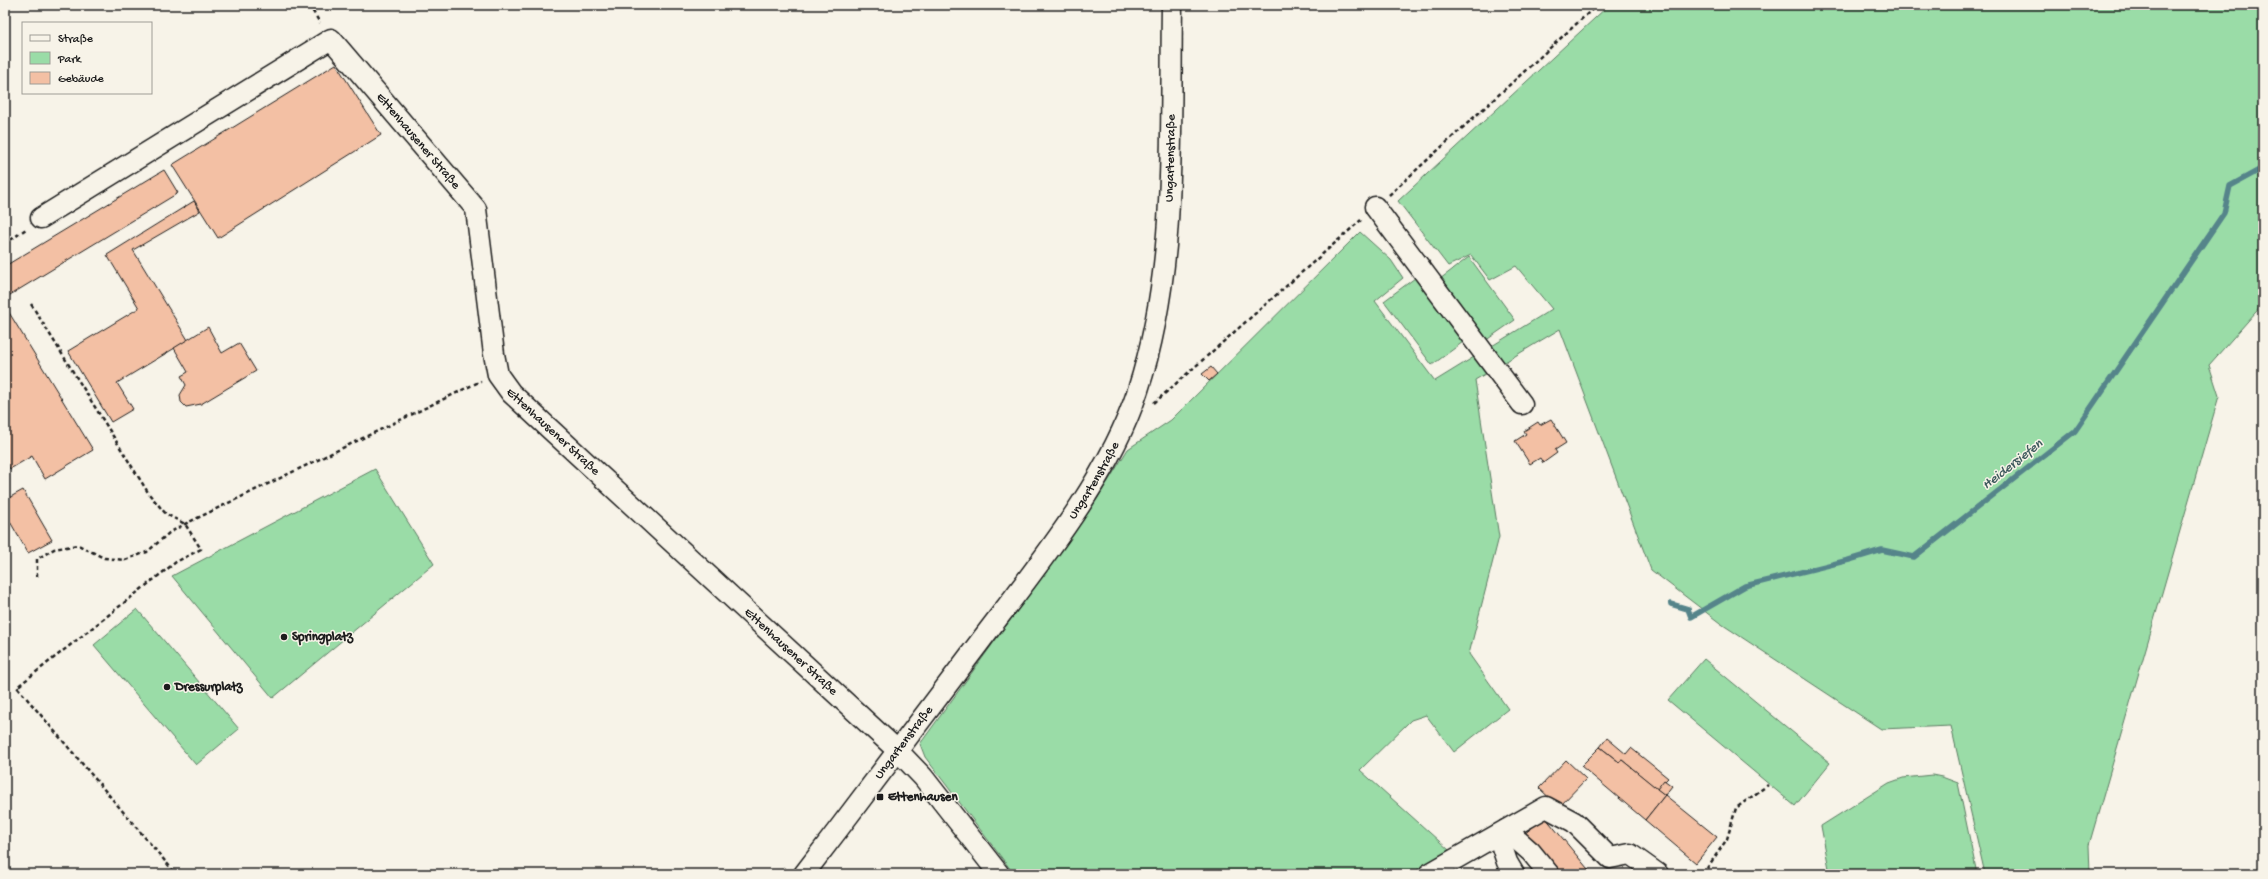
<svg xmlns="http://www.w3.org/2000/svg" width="2268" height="879" font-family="'Gochi Hand',sans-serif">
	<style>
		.green { fill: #9adca7; stroke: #5b7c62 }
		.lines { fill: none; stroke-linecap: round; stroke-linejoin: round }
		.stream { stroke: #54848a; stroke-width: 5.5 }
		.building { fill: #f3c0a4; stroke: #1c1c1c }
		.minor-casing { stroke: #1c1c1c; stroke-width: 23 }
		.path { stroke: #1c1c1c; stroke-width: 2.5; stroke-dasharray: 4 3; stroke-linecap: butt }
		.minor { stroke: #f7f3e8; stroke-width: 20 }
		.poi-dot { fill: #1c1c1c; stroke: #f7f3e8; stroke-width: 1.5 }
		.labels { text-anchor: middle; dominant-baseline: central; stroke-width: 3; stroke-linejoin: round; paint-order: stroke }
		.street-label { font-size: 13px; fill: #1c1c1c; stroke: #f7f3e8 }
		.poi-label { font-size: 13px; font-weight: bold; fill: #1c1c1c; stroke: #f7f3e8; text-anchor: start }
		.water-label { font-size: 14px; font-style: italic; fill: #3d595c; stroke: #f7f3e8 }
	</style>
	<rect width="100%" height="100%" fill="#f7f3e8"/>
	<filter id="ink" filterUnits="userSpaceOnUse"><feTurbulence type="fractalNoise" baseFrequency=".025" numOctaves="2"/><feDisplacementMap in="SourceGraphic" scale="8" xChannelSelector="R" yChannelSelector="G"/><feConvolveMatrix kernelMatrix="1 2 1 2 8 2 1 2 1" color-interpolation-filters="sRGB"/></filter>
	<g filter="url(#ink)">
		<g class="green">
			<polygon points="1609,5 2263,5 2263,304 2209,365 2219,396 2089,845 2090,874 1985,874 1951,726 1881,729 1720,623 1651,570 1560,329 1475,380 1499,537 1469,654 1508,709 1454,752 1426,715 1411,720 1360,770 1449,850 1411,874 1014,874 925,757 920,744 1092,507 1128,449 1171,420 1360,232 1391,260 1403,278 1375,301 1435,381 1552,309 1516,266 1490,280 1471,255 1448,266 1398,201"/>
			<polygon points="1469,257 1515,320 1485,341 1440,279"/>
			<polygon points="1415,278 1463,342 1432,365 1384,301"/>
			<polygon points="375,469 434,564 273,698 172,576"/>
			<polygon points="137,609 239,729 196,765 94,645"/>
			<polygon points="1704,659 1830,763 1795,806 1668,700"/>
			<polygon points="1932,775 1942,777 1958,783 1977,874 1830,874 1821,826 1889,783 1903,778"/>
		</g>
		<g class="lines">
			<polyline class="stream" points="1671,604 1688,609 1691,617 1745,586 1849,560 1882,550 1914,557 2075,431 2224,213 2230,186 2263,168"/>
		</g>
		<g class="building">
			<polygon points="336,64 381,135 218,238 172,165"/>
			<polygon points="164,170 178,193 5,298 5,266"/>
			<polygon points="194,201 200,211 133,250 188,340 117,383 133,409 111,422 68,351 139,308 107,255"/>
			<polygon points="5,306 93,450 45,479 32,456 10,469 5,461"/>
			<polygon points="208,327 222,353 239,343 256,371 201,404 186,407 181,402 180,395 186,385 181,376 188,372 174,348"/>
			<polygon points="1211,367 1217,374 1209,381 1202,374"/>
			<polygon points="1551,419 1566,443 1555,450 1557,453 1543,463 1540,458 1530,464 1515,441 1526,434 1524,431 1538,422 1540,425"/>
			<polygon points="23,490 52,540 28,553 5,513 5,500"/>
			<polygon points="1607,738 1626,754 1631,748 1668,778 1657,789 1622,760 1619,762 1600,747"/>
			<polygon points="1600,747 1619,762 1622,760 1665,795 1645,820 1581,766"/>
			<polygon points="1566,760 1586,779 1559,807 1539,788"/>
			<polygon points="1664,780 1672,786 1665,795 1657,789"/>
			<polygon points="1665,795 1717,837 1696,863 1645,820"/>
			<polygon points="1545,817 1592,874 1555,874 1523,835"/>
		</g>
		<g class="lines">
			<defs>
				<g id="minor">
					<polyline points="1375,207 1522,404"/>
					<path id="s1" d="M41,218L331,39L476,209L494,354L498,375L511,393L898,751L923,777L999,874"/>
					<polyline points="1506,830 1531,852 1549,874"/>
					<polyline points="1498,835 1507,862 1514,874"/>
					<path id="s2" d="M804,874C864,796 923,717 982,639C1038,565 1109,479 1138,390C1178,267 1170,133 1172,5"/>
					<polyline points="1429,874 1546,807 1574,822 1610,858 1630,854 1658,874"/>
				</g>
			</defs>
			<use href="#minor" class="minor-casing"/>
			<g class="path">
				<polyline points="309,5 320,23"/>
				<polyline points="1389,195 1597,5"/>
				<polyline points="5,244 26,229"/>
				<polyline points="31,304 149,494 166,514 185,524 201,549 176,562 17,687 176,874"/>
				<polyline points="1154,403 1361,220"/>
				<polyline points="37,577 37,559 54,549 78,545 104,558 125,560 147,552 169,533 185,524 481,381"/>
				<polyline points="780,874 785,868"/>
				<polyline points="1703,874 1727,839 1736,808 1768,785"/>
			</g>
			<use href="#minor" class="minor"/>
		</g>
	</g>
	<g class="poi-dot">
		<circle cx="284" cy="637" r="4"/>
		<circle cx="167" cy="687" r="4"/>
		<rect x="876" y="793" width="8" height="8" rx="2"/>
	</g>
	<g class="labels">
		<g class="street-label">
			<text stroke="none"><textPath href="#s1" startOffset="475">Ettenhausener Straße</textPath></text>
			<text stroke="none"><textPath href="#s2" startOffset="825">Ungartenstraße</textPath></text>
			<text stroke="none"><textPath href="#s1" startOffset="811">Ettenhausener Straße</textPath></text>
			<text stroke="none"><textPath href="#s2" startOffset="489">Ungartenstraße</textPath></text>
			<text stroke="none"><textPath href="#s1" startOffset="1135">Ettenhausener Straße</textPath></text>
			<text stroke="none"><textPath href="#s2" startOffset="165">Ungartenstraße</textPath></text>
		</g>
		<g class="poi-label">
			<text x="292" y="637">Springplatz</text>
			<text x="175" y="687">Dressurplatz</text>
			<text x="888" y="797">Ettenhausen</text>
		</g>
		<g class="water-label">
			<text transform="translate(2013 465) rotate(-38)">Heidersiefen</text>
		</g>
	</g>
	<rect width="2268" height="879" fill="none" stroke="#f7f3e8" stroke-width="20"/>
	<rect x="10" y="10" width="2248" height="859" fill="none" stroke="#1c1c1c" stroke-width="1.5" filter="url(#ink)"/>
	<rect x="22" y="22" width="130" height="72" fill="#f7f3e8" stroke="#9f9d96"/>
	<rect x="30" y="35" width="20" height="6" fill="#f7f3e8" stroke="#9f9d96"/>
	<text x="58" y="42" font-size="12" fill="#1c1c1c">Straße</text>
	<rect x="30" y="52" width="20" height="12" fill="#9adca7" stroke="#9f9d96"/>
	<text x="58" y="62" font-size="12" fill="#1c1c1c">Park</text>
	<rect x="30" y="72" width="20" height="12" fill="#f3c0a4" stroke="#9f9d96"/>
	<text x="58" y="82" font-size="12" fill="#1c1c1c">Gebäude</text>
</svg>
